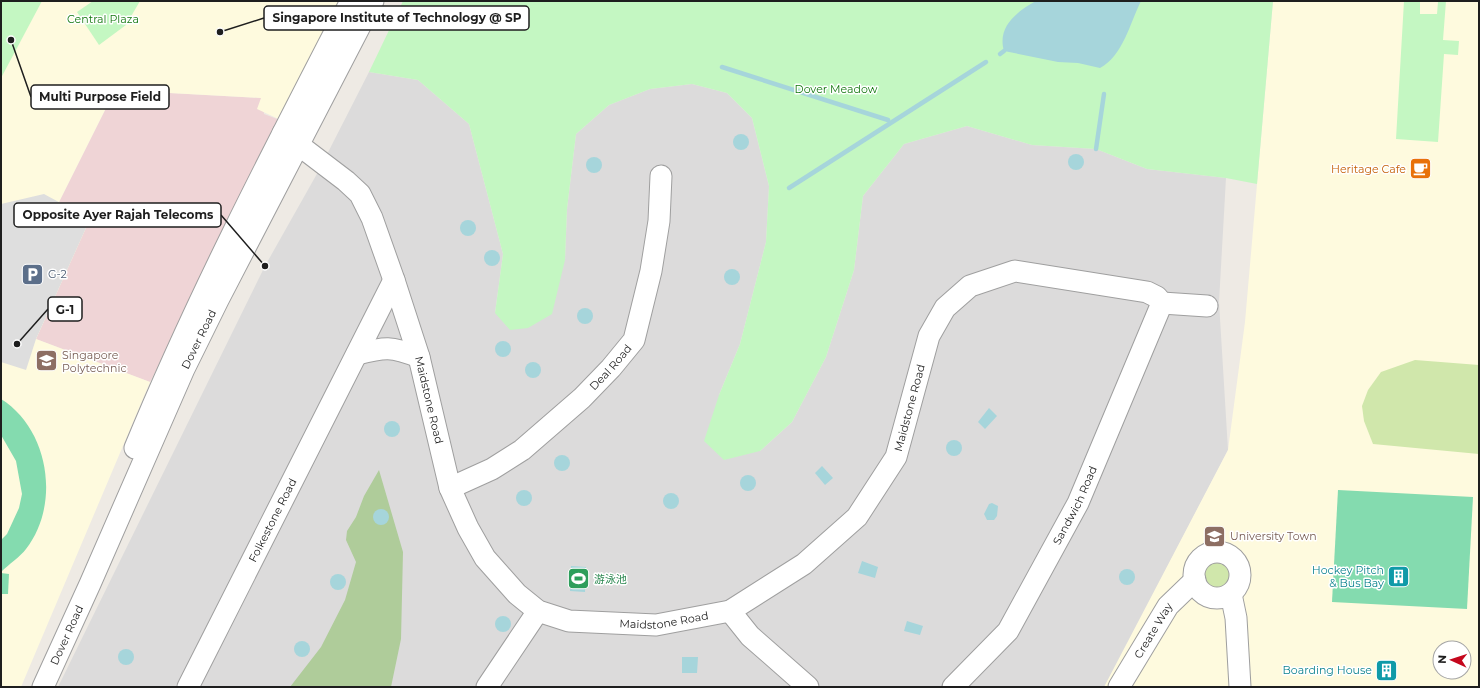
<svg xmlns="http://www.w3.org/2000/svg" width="1480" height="688" font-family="Montserrat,'Noto Sans SC',sans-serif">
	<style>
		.residential { fill: #dcdbdb }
		.commercial { fill: #efd4d6 }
		.education { fill: #fefade; fill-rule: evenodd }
		.grass { fill: #d0e7ab }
		.forest { fill: #afcc9a }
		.park { fill: #c4f7c2; fill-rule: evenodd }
		.pitch { fill: #84dbaf }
		.parking { fill: #dedede }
		.water { fill: #a6d5db }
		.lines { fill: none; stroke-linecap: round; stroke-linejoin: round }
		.stream { stroke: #a6d5db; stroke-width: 4.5 }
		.minor-casing { stroke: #9f9f9f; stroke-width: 23 }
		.minor { stroke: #fff; stroke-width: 21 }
		.labels { text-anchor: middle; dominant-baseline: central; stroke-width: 3; stroke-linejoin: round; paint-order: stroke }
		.park-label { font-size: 11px; fill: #13780f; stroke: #fff }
		.food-label { font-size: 11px; fill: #c56008; stroke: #fff; text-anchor: end }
		.service-label { font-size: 11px; fill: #4e5e75; stroke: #fff; text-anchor: start }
		.street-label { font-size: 11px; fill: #1e1e1e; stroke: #fff }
		.education-label { font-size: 11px; fill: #785e54; stroke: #fff; text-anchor: start }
		.culture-label { font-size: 11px; fill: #0d838f; stroke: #fff; text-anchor: end }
		.leisure-label { font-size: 11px; fill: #27864d; stroke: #fff; text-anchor: start }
		.leader { fill: none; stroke: #1e1e1e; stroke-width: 1.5 }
		.callout-dot { fill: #1e1e1e; stroke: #fff; stroke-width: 1.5 }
		.callout { fill: #fff; stroke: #1e1e1e; stroke-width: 1.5 }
		.callout-label { font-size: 12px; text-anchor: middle; font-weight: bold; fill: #1e1e1e }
	</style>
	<rect width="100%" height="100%" fill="#eeeae4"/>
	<polygon class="residential" points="369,72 418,80 469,124 503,254 495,313 565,260 567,209 576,134 609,105 650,89 692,84 727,93 752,118 769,186 766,242 740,344 719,395 760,451 792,422 826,357 854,270 863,196 904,144 967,126 1032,145 1096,149 1147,169 1226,178 1219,302 1228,450 1106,685 1104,687 58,687 265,266 318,172"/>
	<polygon class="commercial" points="115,90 262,98 264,114 285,122 150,382 36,339 89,219 59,202"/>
	<g class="education">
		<polygon points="1,1 345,1 285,122 257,109 261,98 115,90 59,202 90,219 36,339 150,382 21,687 1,687"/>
		<path d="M1273,1H1479V687H1104L1228,450L1245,322ZM1440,648H1464V672H1440Z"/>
	</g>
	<g class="grass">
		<polygon points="1415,360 1479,365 1479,454 1373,444 1364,421 1362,406 1368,390 1381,372"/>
		<circle cx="1217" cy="575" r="17"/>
	</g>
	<polygon class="forest" points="379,470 403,552 401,639 391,687 290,687 321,647 345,600 356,562 346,540 347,531 356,517 364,496"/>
	<g class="park">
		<polygon points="1,1 42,1 1,78"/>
		<polygon points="93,1 140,1 126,25 99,45 77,12"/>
		<polygon points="403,1 1273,1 1257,184 1226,178 1147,169 1096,149 1032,145 967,126 904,144 863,196 854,270 826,357 792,422 760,451 724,460 704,441 719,395 740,344 766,242 769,186 752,118 727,93 692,84 650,89 609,105 576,134 567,209 565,260 552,314 528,328 510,330 495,313 503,254 469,124 418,80 369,72"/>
		<path d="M1404,1H1446L1443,40L1459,41L1458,55L1444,54L1438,142L1396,139ZM1420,1L1438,2L1437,14H1420Z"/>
	</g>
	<g class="pitch">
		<path d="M1,399C49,429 61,504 26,549C20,557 9,564 1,572V540L7,534L19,508L22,494L16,461L1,435Z"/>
		<polygon points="1338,490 1473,497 1467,609 1332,602"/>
		<polygon points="1,573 9,574 8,594 1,594"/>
	</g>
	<polygon class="parking" points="44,194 90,219 36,339 26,370 1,362 1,204"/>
	<g class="water">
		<path d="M1036,1H1141C1130,23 1123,56 1100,68L1078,63L1058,62L1004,51C997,27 1016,12 1036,1Z"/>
		<circle cx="741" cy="142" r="8"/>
		<circle cx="1076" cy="162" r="8"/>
		<circle cx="594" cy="165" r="8"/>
		<circle cx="468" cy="228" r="8"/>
		<circle cx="492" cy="258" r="8"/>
		<circle cx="732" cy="277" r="8"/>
		<circle cx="585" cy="316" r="8"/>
		<circle cx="503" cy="349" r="8"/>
		<circle cx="533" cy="370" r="8"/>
		<polygon points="989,408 997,416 985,429 978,422"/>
		<circle cx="392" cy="429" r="8"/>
		<circle cx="954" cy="448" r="8"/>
		<circle cx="562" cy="463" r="8"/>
		<polygon points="822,466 833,478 825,485 815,473"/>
		<circle cx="748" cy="483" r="8"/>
		<circle cx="524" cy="498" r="8"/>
		<circle cx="671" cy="501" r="8"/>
		<polygon points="992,503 998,506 997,516 994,520 987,520 984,514 989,504"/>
		<circle cx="381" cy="517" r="8"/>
		<polygon points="862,561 878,567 875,578 858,573"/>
		<polygon points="571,566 586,567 585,592 570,591"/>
		<circle cx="1127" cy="577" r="8"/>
		<circle cx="338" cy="582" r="8"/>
		<circle cx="503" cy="624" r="8"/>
		<polygon points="907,621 923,626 920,635 904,631"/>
		<circle cx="302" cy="649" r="8"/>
		<circle cx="126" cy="657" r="8"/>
		<polygon points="682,657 698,657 697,673 682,673"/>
	</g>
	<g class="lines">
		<g class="stream">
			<polyline points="1000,54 1004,51"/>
			<polyline points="722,67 888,120"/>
			<polyline points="1096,149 1104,94"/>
			<polyline points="789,188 986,62"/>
		</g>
		<defs>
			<g id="minor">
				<path id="s1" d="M283,133L346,181L360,194L372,218L394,280L419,357L450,488L468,528L485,558L517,594L538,611L569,621L656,625L730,611L804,564L857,517L896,457L929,336L945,308L970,286L1015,271L1147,292L1157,297L1162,303"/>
				<polyline points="1162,303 1207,306"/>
				<path d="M357,354C385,347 391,346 419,357"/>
				<path d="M135,448C198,295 275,148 351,1"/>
				<path id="s2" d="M450,488L492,469L522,450L582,398L611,368L634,340L651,271L659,221L661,176"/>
				<circle cx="1217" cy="575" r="23"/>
				<polyline points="1231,594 1236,618 1240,687"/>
				<polyline points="730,611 750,636 808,687"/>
				<path id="s3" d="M43,687L90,584L184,369L218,300L373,1"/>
				<path id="s4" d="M188,687L394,280"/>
				<polyline points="487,687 538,611"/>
				<path id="s5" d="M953,687L1008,631L1078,503L1162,303"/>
				<path id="s6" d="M1119,687L1168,606L1195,580"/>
			</g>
		</defs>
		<use href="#minor" class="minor-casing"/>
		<use href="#minor" class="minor"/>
	</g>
	<defs>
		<symbol id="cafe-square" viewBox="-11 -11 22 22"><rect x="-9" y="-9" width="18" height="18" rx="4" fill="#e8710a" stroke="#fff"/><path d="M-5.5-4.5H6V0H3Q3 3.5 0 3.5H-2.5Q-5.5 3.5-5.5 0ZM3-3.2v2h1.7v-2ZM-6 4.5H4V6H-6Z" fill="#fff"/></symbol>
		<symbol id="parking-square" viewBox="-11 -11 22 22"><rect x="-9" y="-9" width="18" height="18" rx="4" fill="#5c6f8a" stroke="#fff"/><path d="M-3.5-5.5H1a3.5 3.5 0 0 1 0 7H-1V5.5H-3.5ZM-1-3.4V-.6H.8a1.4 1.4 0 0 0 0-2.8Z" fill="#fff"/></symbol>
		<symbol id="university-square" viewBox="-11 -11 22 22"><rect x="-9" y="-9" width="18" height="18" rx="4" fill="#8d6e63" stroke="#fff"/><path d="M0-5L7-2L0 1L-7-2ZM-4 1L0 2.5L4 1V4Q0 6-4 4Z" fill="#fff"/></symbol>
		<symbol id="building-square" viewBox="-11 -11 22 22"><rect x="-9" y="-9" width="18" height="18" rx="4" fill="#0f9aa8" stroke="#fff"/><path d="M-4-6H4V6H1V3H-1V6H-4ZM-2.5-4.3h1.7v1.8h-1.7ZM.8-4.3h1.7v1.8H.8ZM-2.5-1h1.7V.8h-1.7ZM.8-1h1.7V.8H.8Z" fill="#fff"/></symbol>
		<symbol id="stadium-square" viewBox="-11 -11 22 22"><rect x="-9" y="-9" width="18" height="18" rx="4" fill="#2e9e5b" stroke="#fff"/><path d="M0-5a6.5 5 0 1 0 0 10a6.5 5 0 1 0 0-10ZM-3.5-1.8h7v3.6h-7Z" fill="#fff"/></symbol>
	</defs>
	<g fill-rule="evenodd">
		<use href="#cafe-square" x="1408" y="156" width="25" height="25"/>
		<use href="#parking-square" x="20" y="262" width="25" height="25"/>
		<use href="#university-square" x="34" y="348" width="25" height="25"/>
		<use href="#university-square" x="1202" y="524" width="25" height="25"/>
		<use href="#building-square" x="1386" y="564" width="25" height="25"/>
		<use href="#stadium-square" x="566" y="566" width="25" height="25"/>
		<use href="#building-square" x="1374" y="658" width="25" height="25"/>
	</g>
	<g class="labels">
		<g class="park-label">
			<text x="103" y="19">Central Plaza</text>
			<text x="836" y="89">Dover Meadow</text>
		</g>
		<g class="food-label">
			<text x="1406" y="169">Heritage Cafe</text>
		</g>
		<g class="service-label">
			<text x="48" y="274">G-2</text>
		</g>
		<g class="street-label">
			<text stroke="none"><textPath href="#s3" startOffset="381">Dover Road</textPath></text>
			<text stroke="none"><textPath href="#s2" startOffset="203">Deal Road</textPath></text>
			<text stroke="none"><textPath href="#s1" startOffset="316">Maidstone Road</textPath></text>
			<text stroke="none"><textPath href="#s1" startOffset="1036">Maidstone Road</textPath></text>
			<text stroke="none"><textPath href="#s5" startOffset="221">Sandwich Road</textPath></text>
			<text stroke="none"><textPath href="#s4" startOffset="187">Folkestone Road</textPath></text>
			<text stroke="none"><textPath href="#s1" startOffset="688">Maidstone Road</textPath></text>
			<text stroke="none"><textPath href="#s6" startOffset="66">Create Way</textPath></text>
			<text stroke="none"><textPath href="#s3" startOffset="57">Dover Road</textPath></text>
		</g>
		<g class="education-label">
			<text x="62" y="355">Singapore<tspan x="62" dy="13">Polytechnic</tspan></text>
			<text x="1230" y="536">University Town</text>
		</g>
		<g class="culture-label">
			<text x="1384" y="570">Hockey Pitch<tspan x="1384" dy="13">&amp; Bus Bay</tspan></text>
			<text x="1372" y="670">Boarding House</text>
		</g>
		<g class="leisure-label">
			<text x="594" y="579">游泳池</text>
		</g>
	</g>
	<path class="leader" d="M220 32L264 18M11 40L31 97M265 266L221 215M17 344L48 309"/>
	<g class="callout-dot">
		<circle cx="220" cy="32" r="4"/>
		<circle cx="11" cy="40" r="4"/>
		<circle cx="265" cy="266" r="4"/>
		<circle cx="17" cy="344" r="4"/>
	</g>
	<g class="callout">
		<rect x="264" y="6" width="265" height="24" rx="4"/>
		<rect x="31" y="85" width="138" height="24" rx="4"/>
		<rect x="14" y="203" width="207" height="24" rx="4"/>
		<rect x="48" y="297" width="34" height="24" rx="4"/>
	</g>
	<g class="callout-label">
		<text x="397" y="22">Singapore Institute of Technology @ SP</text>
		<text x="100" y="101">Multi Purpose Field</text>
		<text x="118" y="219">Opposite Ayer Rajah Telecoms</text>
		<text x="65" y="314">G-1</text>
	</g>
	<rect width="1480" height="688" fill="none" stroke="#1e1e1e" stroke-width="4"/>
	<g transform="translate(1452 660) rotate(273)"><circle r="19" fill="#ffffff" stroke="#a5a5a5"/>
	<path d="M0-3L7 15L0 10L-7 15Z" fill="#c5071d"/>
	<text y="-6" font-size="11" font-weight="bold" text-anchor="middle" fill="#1e1e1e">N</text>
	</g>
</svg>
